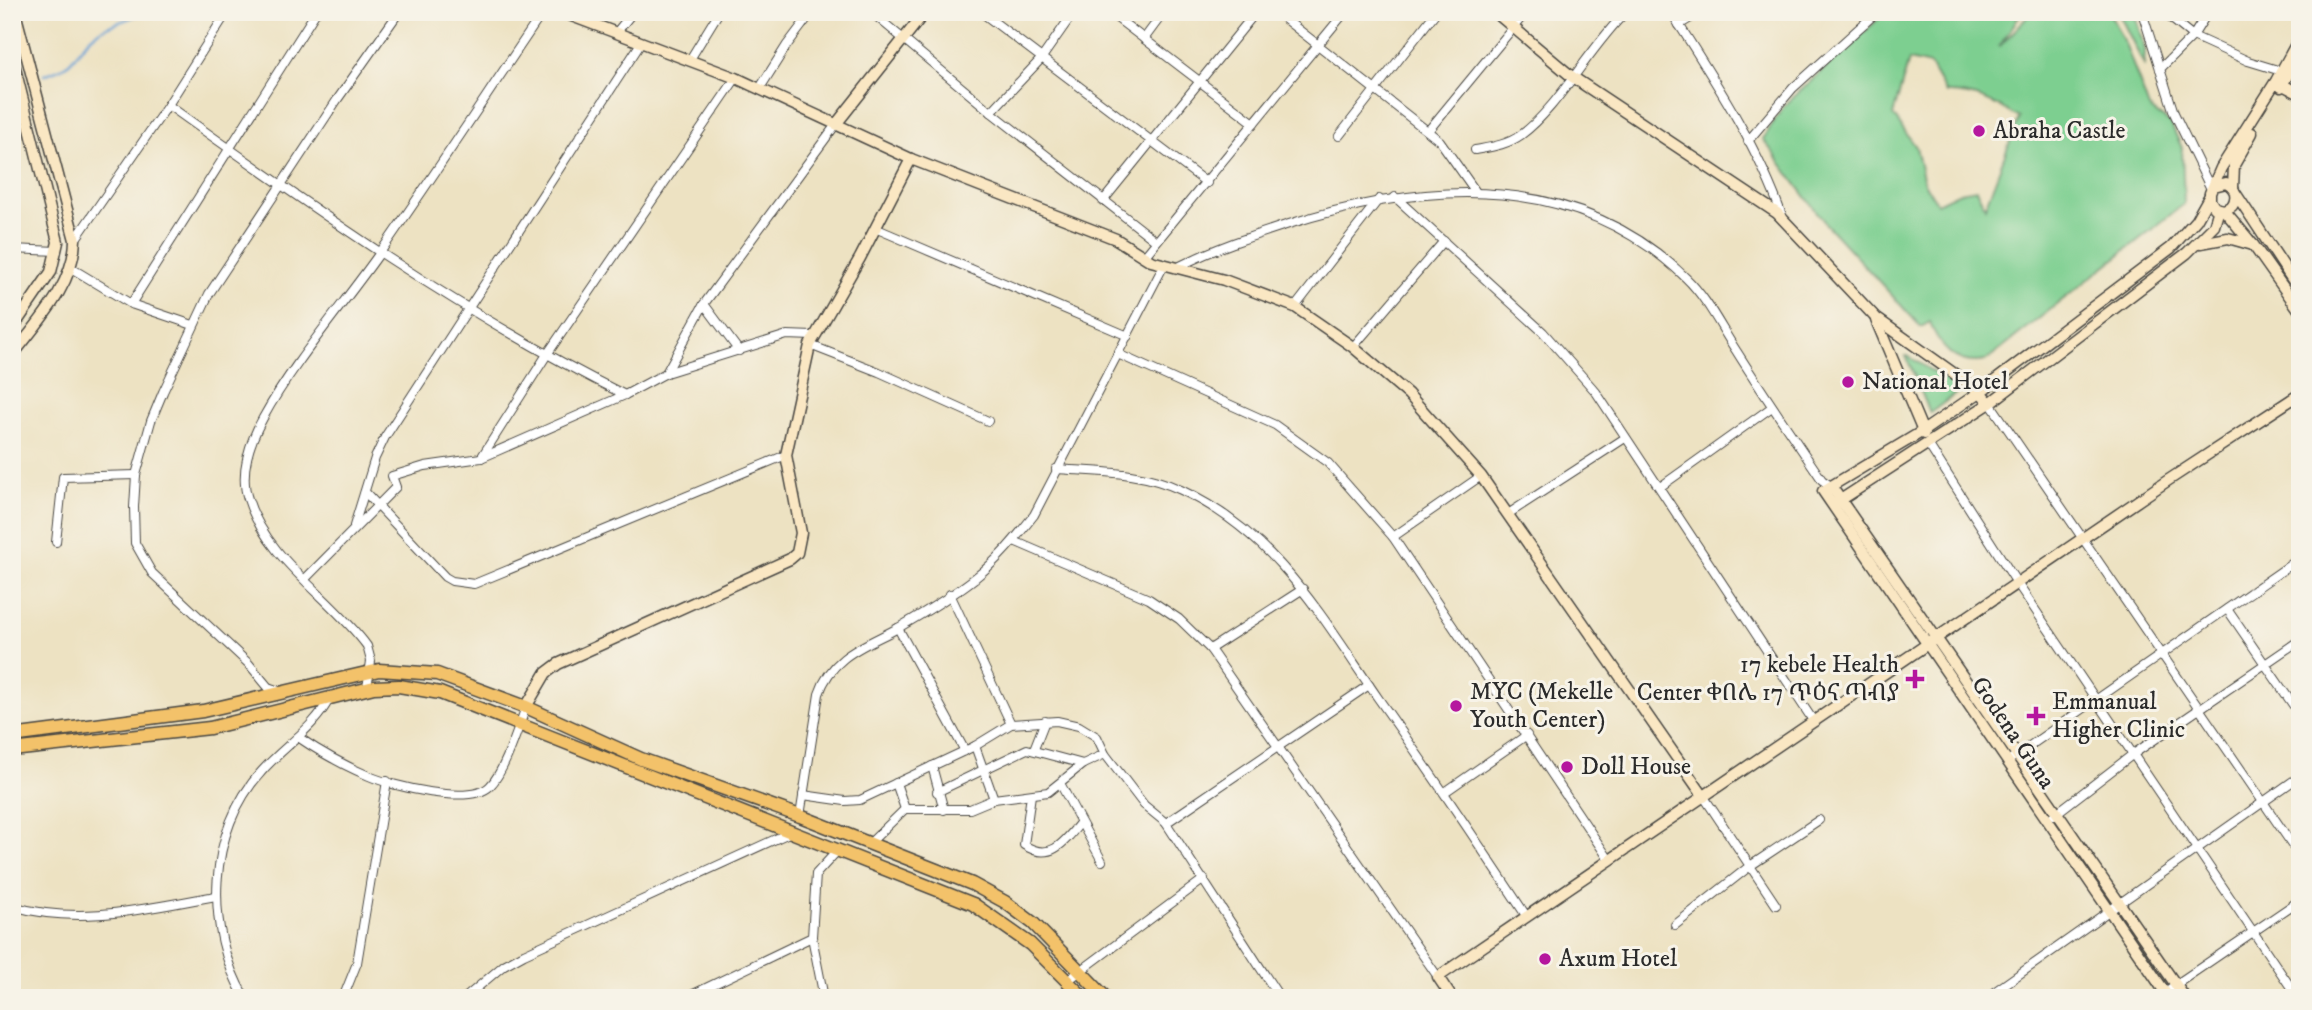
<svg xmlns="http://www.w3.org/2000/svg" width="2312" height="1010" font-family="'IM FELL DW Pica','Noto Serif Ethiopic',serif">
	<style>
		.green { fill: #7dcf90; stroke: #547d5e; stroke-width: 2; fill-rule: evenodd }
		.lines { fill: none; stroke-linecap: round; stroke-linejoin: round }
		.stream { stroke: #659fd4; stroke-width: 2.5 }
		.street-casing { stroke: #484642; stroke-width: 10 }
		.secondary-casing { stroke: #484642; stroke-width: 13 }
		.primary-casing { stroke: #484642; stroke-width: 15 }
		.street { stroke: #fff; stroke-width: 8 }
		.secondary { stroke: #fae7c3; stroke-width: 10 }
		.primary { stroke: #f3c26a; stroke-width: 12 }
		.poi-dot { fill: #b5179e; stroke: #f7f3e8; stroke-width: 2.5 }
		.labels { text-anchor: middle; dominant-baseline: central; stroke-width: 6; stroke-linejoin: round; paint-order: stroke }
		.poi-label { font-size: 24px; fill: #2b2b2b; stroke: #f7f3e8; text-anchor: start }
		.street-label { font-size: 24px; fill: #2b2b2b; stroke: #f7f3e8 }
	</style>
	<rect width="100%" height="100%" fill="#f7f3e8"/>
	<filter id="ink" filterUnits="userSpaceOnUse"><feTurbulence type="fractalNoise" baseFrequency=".0143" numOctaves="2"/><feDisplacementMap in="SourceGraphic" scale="14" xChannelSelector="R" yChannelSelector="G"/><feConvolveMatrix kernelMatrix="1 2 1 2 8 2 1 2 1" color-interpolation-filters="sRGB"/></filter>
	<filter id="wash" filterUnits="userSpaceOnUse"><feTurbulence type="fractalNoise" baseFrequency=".00686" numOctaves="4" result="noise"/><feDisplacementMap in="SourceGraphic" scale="28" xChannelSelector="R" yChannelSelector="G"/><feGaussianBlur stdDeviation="1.57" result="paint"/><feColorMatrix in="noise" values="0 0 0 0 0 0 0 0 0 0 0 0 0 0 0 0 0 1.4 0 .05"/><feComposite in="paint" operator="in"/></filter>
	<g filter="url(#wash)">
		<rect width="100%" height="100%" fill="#ede2c2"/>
		<g class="green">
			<path d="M1886,12H2022L1999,47L2032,12H2109L2126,46L2149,108L2171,124L2182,148L2184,204L1985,361C1956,367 1939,347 1930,322L1921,327L1826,224L1763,139L1784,106ZM1909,60L1930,65L1946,93C1973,92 1997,104 2019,118L1985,207L1976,189L1960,192L1937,203L1924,183L1916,147L1893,115Z"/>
			<polygon points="2118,12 2134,12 2145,50 2144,65"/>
			<polygon points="1906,356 1908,356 1961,390 1930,413"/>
		</g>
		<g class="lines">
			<path class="stream" d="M44,75C80,62 68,60 90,38C105,24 127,21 144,12"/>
		</g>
	</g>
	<g filter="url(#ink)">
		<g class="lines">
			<defs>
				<g id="street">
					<polyline points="871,12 991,112 1156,241"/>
					<polyline points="981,12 1207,183"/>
					<polyline points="1109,12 1254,123"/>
					<polyline points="1276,12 1440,141 1476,192"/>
					<path d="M1671,12C1713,78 1757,144 1783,218"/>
					<polyline points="2142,12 2174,113 2211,189"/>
					<polyline points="2163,12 2193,36 2248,61 2281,71"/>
					<polyline points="1679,25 1700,12"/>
					<polyline points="616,33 633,12"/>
					<polyline points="1144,39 1164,12"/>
					<polyline points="689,61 719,12"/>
					<polyline points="2160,69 2193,36 2208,12"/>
					<polyline points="760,88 787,45 812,12"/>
					<path d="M168,105C315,210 463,315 625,395"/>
					<polyline points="991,112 1041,59 1074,12"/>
					<polyline points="1428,131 1526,12"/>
					<polyline points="1339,136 1436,12"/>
					<polyline points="1748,141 1793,88 1877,12"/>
					<path d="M1475,150C1491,147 1507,145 1521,135C1559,107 1589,48 1626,12"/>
					<polyline points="1395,197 1543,332 1596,392 1814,722"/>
					<polyline points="1103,201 1256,12"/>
					<polyline points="875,228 1128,336"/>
					<polyline points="75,240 168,105 227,12"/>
					<polyline points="12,249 57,251"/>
					<polyline points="1144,257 1345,12"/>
					<path d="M1180,266C1215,248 1252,236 1289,224C1424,181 1576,170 1686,278C1707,298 1721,328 1737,352C1764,395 1793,437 1822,480L1831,486"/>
					<polyline points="71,268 131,304 193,325"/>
					<polyline points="131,304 316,12"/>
					<polyline points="704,304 739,351"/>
					<polyline points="1295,307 1379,199"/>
					<polyline points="810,345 879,372 988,421"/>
					<polyline points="1353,347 1444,241"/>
					<polyline points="1120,355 1275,425 1328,463 1393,537 1610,861"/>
					<polyline points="666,373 704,304 837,123"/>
					<polyline points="1990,403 2300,856"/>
					<polyline points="1928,444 2017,583 2298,998"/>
					<polyline points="481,458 546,356 736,78"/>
					<path d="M1056,469C1098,472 1142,471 1181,490C1276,534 1321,616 1378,698C1429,770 1478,843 1527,917"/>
					<polyline points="1660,487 1772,407"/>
					<polyline points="365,492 445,577 452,581 474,584 786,455"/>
					<polyline points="1508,514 1625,438"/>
					<polyline points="354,526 375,458 385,437 641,43"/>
					<polyline points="1393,537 1481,476"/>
					<polyline points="1014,541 1149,599 1179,619 1210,649 1438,977"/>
					<polyline points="56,542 63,477 136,475"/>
					<polyline points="305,579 396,487 392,476 425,466 481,458 625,395 666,373 787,335 813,336"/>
					<polyline points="950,594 1011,724"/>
					<polyline points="2227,609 2300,715"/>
					<polyline points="898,628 965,751"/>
					<polyline points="1210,649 1303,589"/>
					<path d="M367,688L371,661L367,646C331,597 267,560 248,499C239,473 250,441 263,418C293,363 343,305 379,254C435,174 488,93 543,12"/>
					<polyline points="279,691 268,687 249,664 152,573 135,543 134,507 136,475 151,421 163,392 209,294 337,100 399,12"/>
					<path d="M298,737C320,752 345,766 369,776C392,786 470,806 490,786C505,771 518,728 526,707"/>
					<polyline points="975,746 994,799"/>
					<polyline points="1034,749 1045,721"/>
					<polyline points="2008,761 2300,558"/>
					<polyline points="932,766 944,810"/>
					<polyline points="896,783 905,809"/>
					<polyline points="1061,785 1102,861"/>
					<polyline points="937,792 1027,749 1083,764"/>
					<polyline points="1445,792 1527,735"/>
					<polyline points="803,795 845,801 860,800 975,746 1011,724 1057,721 1079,726 1097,737 1105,754 1144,805 1166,823 1280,998"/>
					<path d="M1031,795L1024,845C1050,862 1064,843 1080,823"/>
					<polyline points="1704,797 1776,905"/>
					<polyline points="2054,815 2132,755 2300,640"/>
					<path d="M800,816L819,694C832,655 865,646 898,628C924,613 952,596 975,578C998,560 1016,538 1034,515L1164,265"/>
					<polyline points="1166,823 1369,685"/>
					<polyline points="871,842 905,809 970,809 994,799 1048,792 1083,764 1105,754"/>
					<path d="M12,906C81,926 147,908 216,896"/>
					<polyline points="1675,925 1750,866 1819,820"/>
					<polyline points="812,937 824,998"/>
					<polyline points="1067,981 1204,879"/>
					<polyline points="1994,992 2300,776"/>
					<polyline points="2165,992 2300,900"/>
					<path d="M245,998C204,929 207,831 262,771C285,745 315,728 331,696"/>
					<polyline points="343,998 357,963 387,781"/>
					<polyline points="465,998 504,965 524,954 791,832"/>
					<polyline points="685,998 812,937 816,874 838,850"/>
				</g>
				<g id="secondary">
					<polyline points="561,12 736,78 911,159 1116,239 1151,261 1224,280 1295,307 1353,347 1408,394 1481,476 1704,797"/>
					<polyline points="1495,12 1571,76 1777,213 1876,318 1980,392 1990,403"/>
					<polyline points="12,56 58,242 51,272 12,329"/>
					<polyline points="2279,83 2300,94"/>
					<polyline points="2281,87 2300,53"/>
					<polyline points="837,123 925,12"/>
					<path d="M2214,186L2226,183C2236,188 2238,197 2232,206L2224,210L2215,208L2210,201V193L2221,168L2276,81L2300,37"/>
					<polyline points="2233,188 2234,165 2252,133"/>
					<polyline points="2236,194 2300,291"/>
					<polyline points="2224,210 2254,246 2300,311"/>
					<polyline points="2201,243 2228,238 2253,245"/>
					<polyline points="1876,320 1924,434"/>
					<path d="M12,356C38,322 74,285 75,240L15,12"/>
					<polyline points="1831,486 2185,998"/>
					<polyline points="1836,503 1990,403 2187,253 2214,226 2219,209"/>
					<polyline points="526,707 546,673 558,664 790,559 797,553 801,533 786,455 810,345 860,258 911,159"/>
					<polyline points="1452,998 1438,977 2167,481 2300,394"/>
					<polyline points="2169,998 1823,491 1923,431 1980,392 2171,248 2196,220 2209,197"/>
				</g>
				<g id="primary">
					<polyline points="12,736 203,711 379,670 437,674 526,707 641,759 800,816 972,884 1005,902 1033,923 1106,998"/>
					<polyline points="12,750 210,728 374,687 399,686 440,693 973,904 1030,944 1084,998"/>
				</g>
			</defs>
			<use href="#street" class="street-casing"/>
			<use href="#secondary" class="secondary-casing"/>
			<use href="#primary" class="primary-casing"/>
			<use href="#street" class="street"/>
			<use href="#secondary" class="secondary"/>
			<use href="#primary" class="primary"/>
		</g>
	</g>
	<g class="poi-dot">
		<circle cx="1979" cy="131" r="7"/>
		<circle cx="1848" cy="382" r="7"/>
		<path d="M1911.5 668.5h7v7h7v7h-7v7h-7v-7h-7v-7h7z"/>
		<circle cx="1456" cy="706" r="7"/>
		<path d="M2032.5 705.5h7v7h7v7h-7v7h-7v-7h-7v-7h7z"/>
		<circle cx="1567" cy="767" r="7"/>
		<circle cx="1545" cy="959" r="7"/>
	</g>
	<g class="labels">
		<g class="poi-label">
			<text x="1993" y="131">Abraha Castle</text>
			<text x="1862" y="382">National Hotel</text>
			<text x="1899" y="665" text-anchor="end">17 kebele Health<tspan x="1899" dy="28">Center ቀበሌ 17 ጥዕና ጣብያ</tspan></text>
			<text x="1470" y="692">MYC (Mekelle<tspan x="1470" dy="28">Youth Center)</tspan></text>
			<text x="2052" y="702">Emmanual<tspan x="2052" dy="28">Higher Clinic</tspan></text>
			<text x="1581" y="767">Doll House</text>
			<text x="1559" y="959">Axum Hotel</text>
		</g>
		<g class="street-label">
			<text transform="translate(2013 733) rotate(56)">Godena Guna</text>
		</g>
	</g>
	<rect width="2312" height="1010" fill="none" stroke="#f7f3e8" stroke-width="42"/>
</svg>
